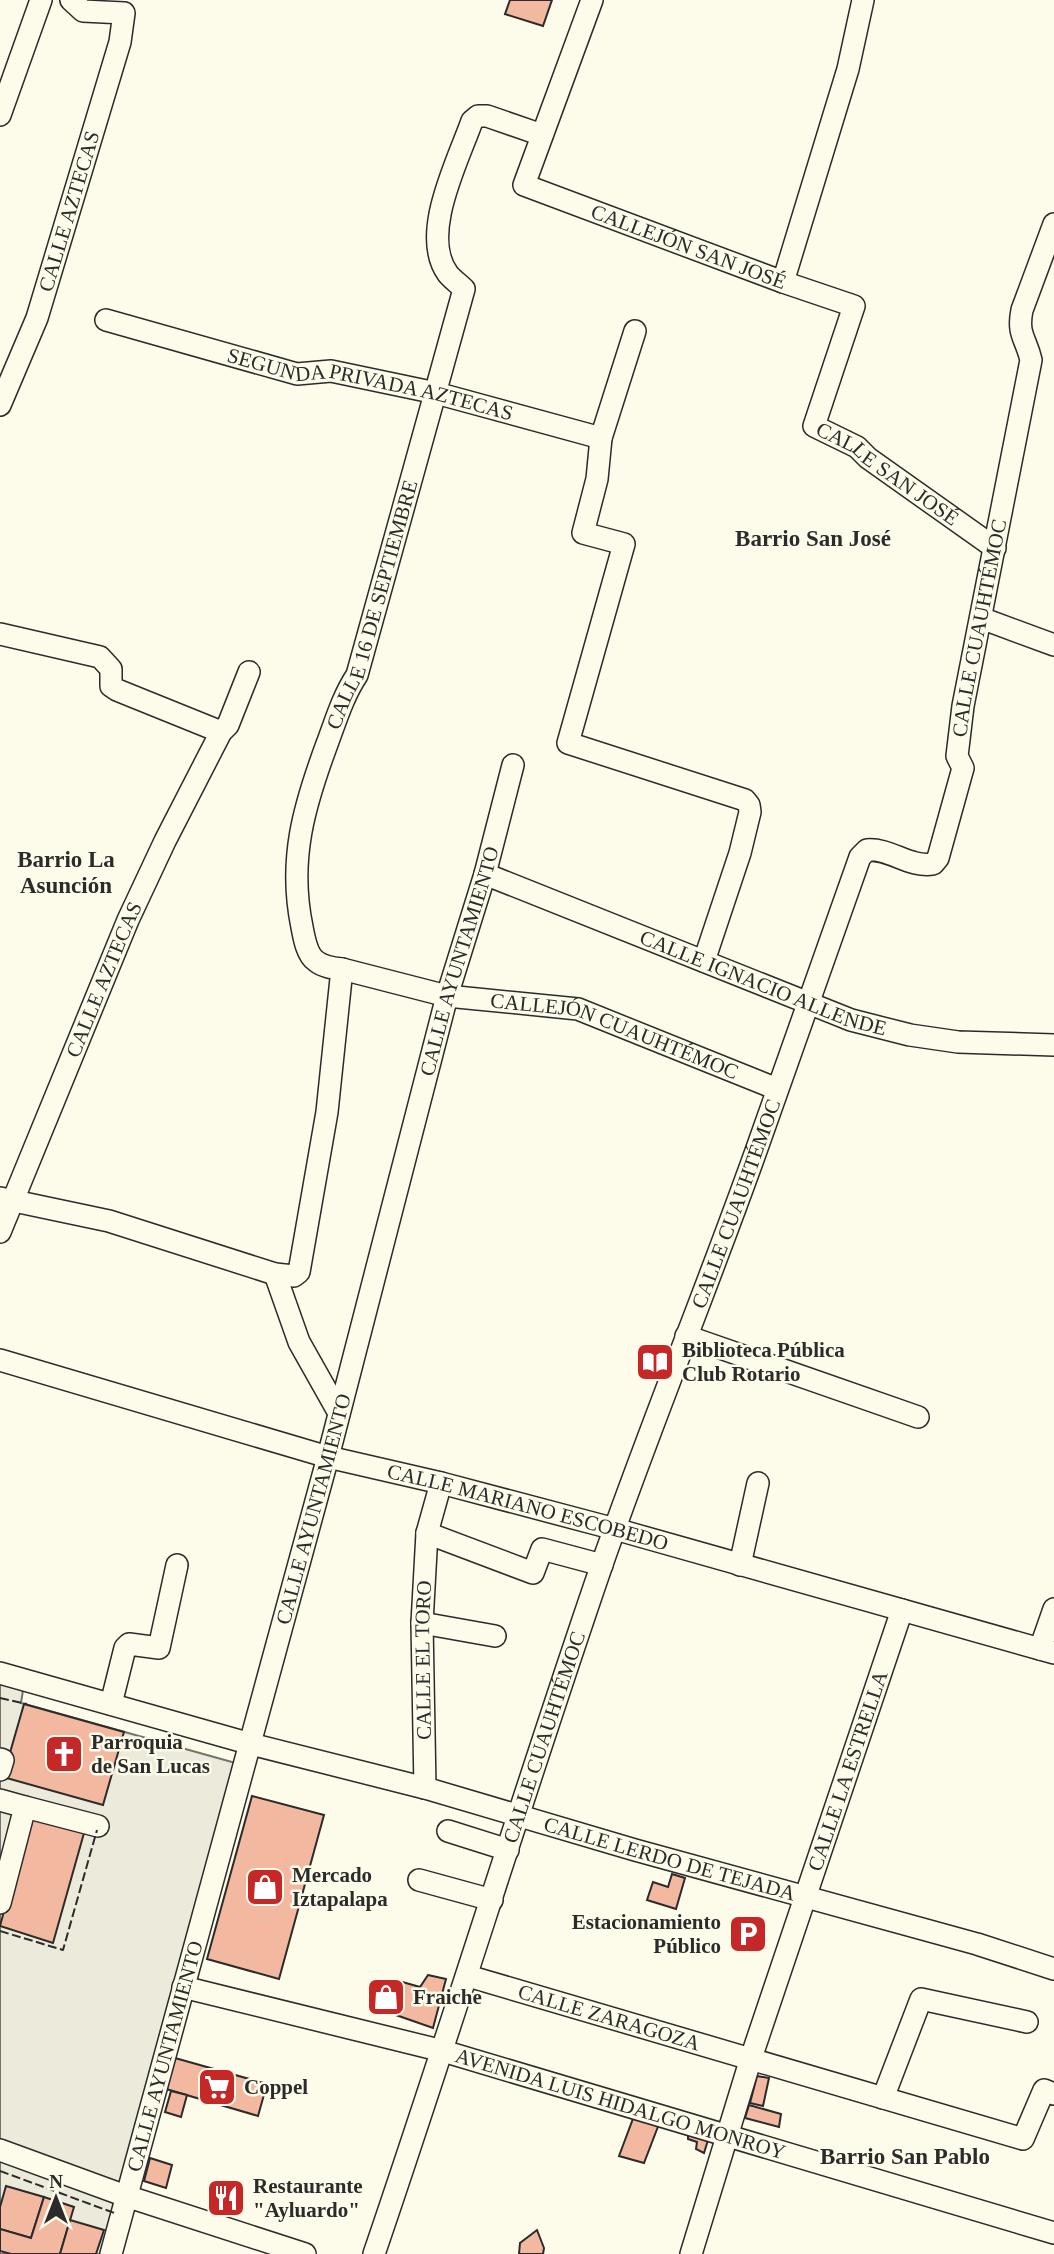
<svg xmlns="http://www.w3.org/2000/svg" width="1054" height="2254" font-family="Georgia,serif">
	<style>
		.green { fill: #ecebdb; stroke: #74746e; stroke-width: 2 }
		.building { fill: #f2b8a0; stroke: #2b2b2b; stroke-width: 2 }
		.lines { fill: none; stroke-linecap: round; stroke-linejoin: round }
		.minor-casing { stroke: #2b2b2b; stroke-width: 24 }
		.minor { stroke: #fdfbea; stroke-width: 21 }
		.fence { stroke: #2b2b2b; stroke-width: 2; stroke-dasharray: 9 3.5; stroke-linecap: butt }
		.labels { text-anchor: middle; dominant-baseline: central; stroke-width: 5; stroke-linejoin: round; paint-order: stroke }
		.street-label { font-size: 21px; fill: #2b2b2b; stroke: #fdfbea }
		.poi-label { font-size: 21px; font-weight: bold; fill: #2b2b2b; stroke: #fdfbea; text-anchor: start }
		.neighbourhood-label { font-size: 23px; font-weight: bold; fill: #2b2b2b; stroke: #fdfbea }
	</style>
	<rect width="100%" height="100%" fill="#fdfbea"/>
	<polygon class="green" points="0,1677 24,1684 21,1703 239,1764 106,2254 0,2254"/>
	<g class="building">
		<polygon points="510,0 552,0 543,26 505,14"/>
		<polygon points="24,1704 124,1732 103,1805 3,1777"/>
		<polygon points="252,1796 324,1815 279,1979 207,1959"/>
		<polygon points="31,1811 86,1826 53,1943 0,1926"/>
		<polygon points="672,1874 685,1878 676,1909 647,1900 653,1882 668,1887"/>
		<polygon points="428,1975 446,1979 433,2028 393,2014 399,1981 420,1987"/>
		<polygon points="382,1980 397,1983 390,2014 375,2010"/>
		<polygon points="175,2058 267,2084 258,2116 166,2089"/>
		<polygon points="757,2076 769,2078 763,2106 750,2103"/>
		<polygon points="171,2091 187,2095 181,2117 165,2112"/>
		<polygon points="749,2105 781,2114 779,2127 745,2118"/>
		<polygon points="634,2116 659,2124 644,2163 619,2156"/>
		<polygon points="688,2134 708,2140 704,2153 696,2149 697,2142 688,2139"/>
		<polygon points="150,2158 172,2165 166,2188 144,2181"/>
		<polygon points="6,2186 44,2197 31,2238 0,2229 0,2207"/>
		<polygon points="44,2197 74,2207 60,2254 11,2254 0,2251 0,2229 31,2238"/>
		<polygon points="70,2220 104,2230 96,2254 60,2254"/>
		<polygon points="537,2230 544,2248 543,2254 519,2254 520,2243"/>
	</g>
	<g class="lines">
		<defs>
			<g id="minor">
				<path id="s1" d="M592,0L524,185L783,282L854,306L814,426L857,447L868,458L995,548"/>
				<polyline points="0,115 41,0"/>
				<polyline points="783,282 848,69 863,0"/>
				<path id="s2" d="M106,320L297,374L331,371L436,393L601,438"/>
				<polyline points="635,331 601,438 597,479 583,533 624,544 568,743 745,800 749,805 750,812 740,853 704,961"/>
				<path id="s3" d="M0,405L37,318L120,42L124,13L83,11L71,0"/>
				<polyline points="981,618 1054,645"/>
				<polyline points="0,634 100,657 111,669 111,686 117,690 221,732"/>
				<path id="s4" d="M485,874L851,1020L910,1035L958,1042L1054,1045"/>
				<path id="s5" d="M342,969L447,996L578,1009L777,1089"/>
				<path id="s6" d="M0,1198L109,1221L275,1274L294,1276L299,1272L327,1112L342,969C333,968 323,967 316,961C307,955 304,938 302,927C288,860 304,806 327,744C336,720 343,696 357,675L464,289C459,284 452,279 448,274C419,235 458,161 472,121L478,116H487L542,135"/>
				<path id="s7" d="M0,1232L128,920L165,841L221,732L228,725L249,672"/>
				<polyline points="275,1274 299,1342 339,1413"/>
				<polyline points="686,1336 918,1417"/>
				<path id="s8" d="M0,1360L328,1457L441,1483L615,1529L1054,1653"/>
				<polyline points="427,1533 533,1573 542,1549 602,1565"/>
				<polyline points="740,1565 758,1483"/>
				<polyline points="422,1623 495,1636"/>
				<polyline points="1040,1649 1054,1609"/>
				<path id="s9" d="M0,1673L251,1744L425,1788L635,1850L977,1944L1054,1969"/>
				<polyline points="111,1704 125,1648 129,1644 159,1648 177,1565"/>
				<polyline points="0,1759 3,1760 0,1770"/>
				<path id="s10" d="M425,1788L422,1623L427,1533L441,1483"/>
				<polyline points="0,1800 25,1807 0,1903"/>
				<polyline points="25,1807 98,1826"/>
				<polyline points="448,1831 508,1850"/>
				<polyline points="419,1880 492,1900"/>
				<path id="s11" d="M468,1976L1023,2139L1044,2090L1054,2094"/>
				<path id="s12" d="M183,1987L443,2051L1054,2233"/>
				<polyline points="883,2098 921,1999 1027,2022"/>
				<polyline points="0,2150 123,2195 305,2254"/>
				<path id="s13" d="M111,2254L328,1457L447,996L485,874L513,765"/>
				<path id="s14" d="M374,2254C452,2026 522,1797 600,1570C649,1429 706,1291 756,1151C791,1053 825,955 860,857L867,850C890,848 910,868 933,864L938,858L963,768L957,756L963,706L1031,360C1026,338 1017,335 1022,310L1054,224"/>
				<path id="s15" d="M691,2254L751,2058L902,1610"/>
			</g>
		</defs>
		<use href="#minor" class="minor-casing"/>
		<use href="#minor" class="minor"/>
		<g class="fence">
			<polyline points="0,1698 27,1704"/>
			<polyline points="0,1931 63,1950 97,1830"/>
			<polyline points="0,2171 117,2214"/>
		</g>
	</g>
	<defs>
		<symbol id="library-square" viewBox="-11 -11 22 22"><rect x="-9" y="-9" width="18" height="18" rx="4" fill="#c62828" stroke="#fdfbea"/><path d="M-6-4Q-3-5.5-.7-3.5V5Q-3 3-6 4ZM6-4Q3-5.5 .7-3.5V5Q3 3 6 4Z" fill="#fff"/></symbol>
		<symbol id="church-square" viewBox="-11 -11 22 22"><rect x="-9" y="-9" width="18" height="18" rx="4" fill="#c62828" stroke="#fdfbea"/><path d="M-1.2-6h2.4v3.5h3.3v2.4h-3.3V6h-2.4V-.1h-3.3v-2.4h3.3Z" fill="#fff"/></symbol>
		<symbol id="shop-square" viewBox="-11 -11 22 22"><rect x="-9" y="-9" width="18" height="18" rx="4" fill="#c62828" stroke="#fdfbea"/><path d="M-5-2.5h2.3a2.7 3.5 0 0 1 5.4 0H5L5.5 6h-11ZM-1.5-2.5h3a1.5 2.3 0 0 0-3 0Z" fill="#fff"/></symbol>
		<symbol id="parking-square" viewBox="-11 -11 22 22"><rect x="-9" y="-9" width="18" height="18" rx="4" fill="#c62828" stroke="#fdfbea"/><path d="M-3.5-5.5H1a3.5 3.5 0 0 1 0 7H-1V5.5H-3.5ZM-1-3.4V-.6H.8a1.4 1.4 0 0 0 0-2.8Z" fill="#fff"/></symbol>
		<symbol id="supermarket-square" viewBox="-11 -11 22 22"><rect x="-9" y="-9" width="18" height="18" rx="4" fill="#c62828" stroke="#fdfbea"/><path d="M-6-5.5h2.5l.6 2H6L4.5 2H-2.5L-4.4-4H-6ZM-1.5 3.2a1.3 1.3 0 1 0 .1 0ZM3 3.2a1.3 1.3 0 1 0 .1 0Z" fill="#fff"/></symbol>
		<symbol id="restaurant-square" viewBox="-11 -11 22 22"><rect x="-9" y="-9" width="18" height="18" rx="4" fill="#c62828" stroke="#fdfbea"/><path d="M-5-6h1v4h1v-4h1v4h1v-4h1v5L-1.5 .5V6h-2V.5L-5-1ZM5-6V6H3V1.5H1.5Q1.5-4 5-6Z" fill="#fff"/></symbol>
	</defs>
	<g fill-rule="evenodd">
		<use href="#library-square" x="633" y="1340" width="44" height="44"/>
		<use href="#church-square" x="42" y="1732" width="44" height="44"/>
		<use href="#shop-square" x="243" y="1865" width="44" height="44"/>
		<use href="#parking-square" x="726" y="1912" width="44" height="44"/>
		<use href="#shop-square" x="364" y="1975" width="44" height="44"/>
		<use href="#supermarket-square" x="195" y="2065" width="44" height="44"/>
		<use href="#restaurant-square" x="204" y="2176" width="44" height="44"/>
	</g>
	<g class="labels">
		<g class="street-label">
			<text stroke="none"><textPath href="#s3" startOffset="206">CALLE AZTECAS</textPath></text>
			<text stroke="none"><textPath href="#s1" startOffset="373">CALLEJÓN SAN JOSÉ</textPath></text>
			<text stroke="none"><textPath href="#s2" startOffset="273">SEGUNDA PRIVADA AZTECAS</textPath></text>
			<text stroke="none"><textPath href="#s1" startOffset="763">CALLE SAN JOSÉ</textPath></text>
			<text stroke="none"><textPath href="#s6" startOffset="1017">CALLE 16 DE SEPTIEMBRE</textPath></text>
			<text stroke="none"><textPath href="#s14" startOffset="1802">CALLE CUAUHTÉMOC</textPath></text>
			<text stroke="none"><textPath href="#s13" startOffset="1339">CALLE AYUNTAMIENTO</textPath></text>
			<text stroke="none"><textPath href="#s7" startOffset="273">CALLE AZTECAS</textPath></text>
			<text stroke="none"><textPath href="#s4" startOffset="299">CALLE IGNACIO ALLENDE</textPath></text>
			<text stroke="none"><textPath href="#s5" startOffset="282">CALLEJÓN CUAUHTÉMOC</textPath></text>
			<text stroke="none"><textPath href="#s14" startOffset="1111">CALLE CUAUHTÉMOC</textPath></text>
			<text stroke="none"><textPath href="#s8" startOffset="548">CALLE MARIANO ESCOBEDO</textPath></text>
			<text stroke="none"><textPath href="#s13" startOffset="772">CALLE AYUNTAMIENTO</textPath></text>
			<text stroke="none"><textPath href="#s10" startOffset="128">CALLE EL TORO</textPath></text>
			<text stroke="none"><textPath href="#s14" startOffset="544">CALLE CUAUHTÉMOC</textPath></text>
			<text stroke="none"><textPath href="#s15" startOffset="508">CALLE LA ESTRELLA</textPath></text>
			<text stroke="none"><textPath href="#s9" startOffset="695">CALLE LERDO DE TEJADA</textPath></text>
			<text stroke="none"><textPath href="#s11" startOffset="147">CALLE ZARAGOZA</textPath></text>
			<text stroke="none"><textPath href="#s13" startOffset="205">CALLE AYUNTAMIENTO</textPath></text>
			<text stroke="none"><textPath href="#s12" startOffset="453">AVENIDA LUIS HIDALGO MONROY</textPath></text>
		</g>
		<g class="poi-label">
			<text x="682" y="1350">Biblioteca Pública<tspan x="682" dy="24">Club Rotario</tspan></text>
			<text x="91" y="1742">Parroquia<tspan x="91" dy="24">de San Lucas</tspan></text>
			<text x="292" y="1875">Mercado<tspan x="292" dy="24">Iztapalapa</tspan></text>
			<text x="721" y="1922" text-anchor="end">Estacionamiento<tspan x="721" dy="24">Público</tspan></text>
			<text x="413" y="1997">Fraiche</text>
			<text x="244" y="2087">Coppel</text>
			<text x="253" y="2186">Restaurante<tspan x="253" dy="24">"Ayluardo"</tspan></text>
		</g>
		<g class="neighbourhood-label">
			<text x="813" y="538">Barrio San José</text>
			<text x="66" y="859">Barrio La<tspan x="66" dy="26">Asunción</tspan></text>
			<text x="905" y="2156">Barrio San Pablo</text>
		</g>
	</g>
	<g transform="translate(56 2198)" stroke="#fdfbea" stroke-width="5" paint-order="stroke">
	<path d="M0-5L12 26L0 18L-12 26Z" fill="#2b2b2b"/>
	<text y="-10" font-size="19" font-weight="bold" text-anchor="middle" fill="#2b2b2b">N</text>
	</g>
</svg>
